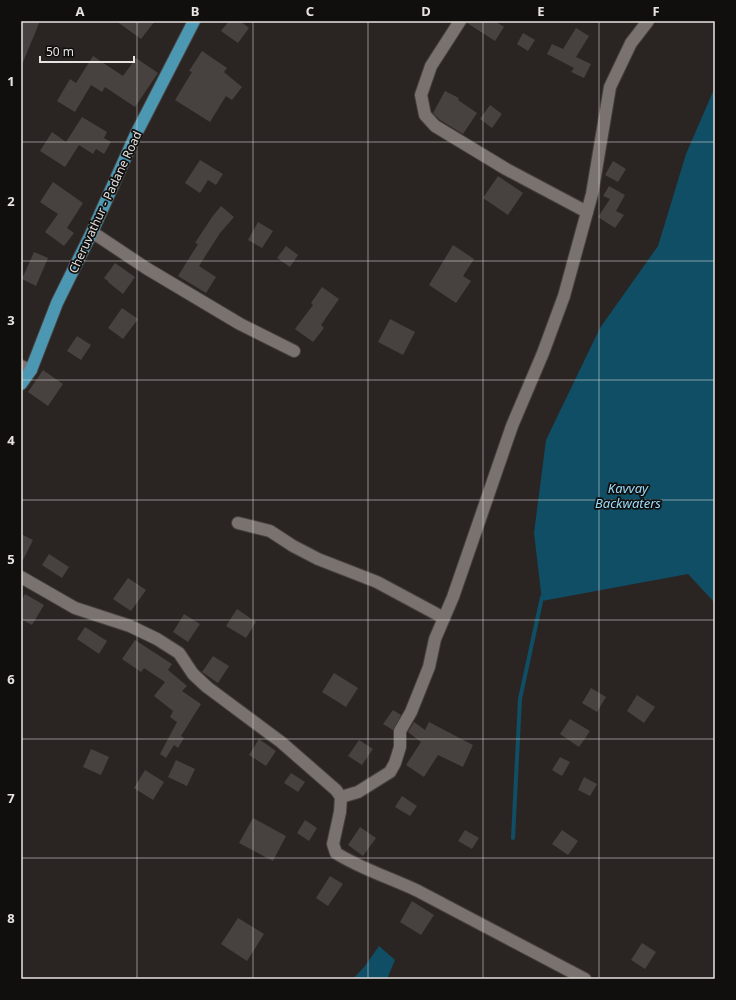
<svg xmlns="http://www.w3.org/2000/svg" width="736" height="1000" font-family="'Noto Sans',sans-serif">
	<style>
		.water { fill: #0f4e64 }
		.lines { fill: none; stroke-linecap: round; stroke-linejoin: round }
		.stream { stroke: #0f4e64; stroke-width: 4 }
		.building { fill: #47413f }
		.minor-casing { stroke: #46413f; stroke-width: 14 }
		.major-casing { stroke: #46413f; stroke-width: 14 }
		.minor { stroke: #79726f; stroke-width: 12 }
		.major { stroke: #4c97b2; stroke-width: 12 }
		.grid { fill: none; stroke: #e6e3e1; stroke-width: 1; stroke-opacity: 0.55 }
		.labels { text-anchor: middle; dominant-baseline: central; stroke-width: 3.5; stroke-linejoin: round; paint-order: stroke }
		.street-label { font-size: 12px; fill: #e6e3e1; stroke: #110f0e }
		.water-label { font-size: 13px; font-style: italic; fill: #97dbfa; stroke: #110f0e }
		.neatline { fill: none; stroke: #e6e3e1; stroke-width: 1.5 }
		.grid-label { font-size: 13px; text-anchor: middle; font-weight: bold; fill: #e6e3e1 }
	</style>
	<rect width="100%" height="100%" fill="#2a2523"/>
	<g class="water">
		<polygon points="715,87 715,603 688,574 542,601 534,533 546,440 600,328 658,246 686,154"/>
		<polygon points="379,946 395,960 387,979 353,979 365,966"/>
	</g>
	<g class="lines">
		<polyline class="stream" points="513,838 520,699 542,597"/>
	</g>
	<g class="building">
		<polygon points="21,21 40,21 21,67"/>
		<polygon points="116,21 155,21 141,39"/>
		<polygon points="229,21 240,21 249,28 238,43 221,31"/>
		<polygon points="467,21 495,21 504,27 495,41 467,23"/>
		<polygon points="576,28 589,36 576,57 591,64 584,78 571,72 574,68 547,54 552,44 563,49"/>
		<polygon points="523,33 535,40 528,51 517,44"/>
		<polygon points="202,51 227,68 224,72 242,87 232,100 226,96 210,122 175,100 192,72 189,71"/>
		<polygon points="93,56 123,76 136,58 158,73 135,107 105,87 102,92 91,85 75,112 57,101 70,79 76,83"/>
		<polygon points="445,91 459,98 458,100 477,113 463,134 440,120 433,113"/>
		<polygon points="490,105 502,114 492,128 480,119"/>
		<polygon points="82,117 107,132 104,138 111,142 104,154 96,149 93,154 79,145 65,167 40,151 52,132 66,142"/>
		<polygon points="200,160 223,174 216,185 208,180 200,193 185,183"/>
		<polygon points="613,161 626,169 618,182 605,175"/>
		<polygon points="498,176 523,193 508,215 483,198"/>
		<polygon points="53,182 83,203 67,228 74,233 64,246 45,232 58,214 40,202"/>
		<polygon points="609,186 625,195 616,211 624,215 615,228 598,217 610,199 603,196"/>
		<polygon points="221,206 234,217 220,233 199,266 216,277 206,293 178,276 198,244 195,243 212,217"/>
		<polygon points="258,222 273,231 262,248 248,240"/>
		<polygon points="453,245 474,259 463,276 471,281 456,303 429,285"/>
		<polygon points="286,246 298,255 290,267 277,258"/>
		<polygon points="34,252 48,258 36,286 22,279"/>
		<polygon points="115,263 135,277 123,294 108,282 108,281 104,278"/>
		<polygon points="322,287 339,299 321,325 324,328 313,342 295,329 313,305 311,303"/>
		<polygon points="122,308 138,319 123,339 108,328"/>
		<polygon points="390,319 415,332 403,355 378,342"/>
		<polygon points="77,336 91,345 81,360 67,351"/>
		<polygon points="43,370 63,384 48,406 28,392"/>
		<polygon points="21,534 33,540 21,564"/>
		<polygon points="49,554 69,567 62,578 42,565"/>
		<polygon points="128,578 146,590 131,611 113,599"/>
		<polygon points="25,594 44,605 32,625 21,619 21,601"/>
		<polygon points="237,609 256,622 246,638 226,626"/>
		<polygon points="184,614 200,624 188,642 173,632"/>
		<polygon points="85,627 107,641 99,654 77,639"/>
		<polygon points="135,640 172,664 168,670 187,686 182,691 201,704 181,736 184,738 178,748 174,745 166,758 160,754 177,722 170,717 173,711 154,696 165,682 144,668 141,672 122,659"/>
		<polygon points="213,656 229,666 218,683 202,672"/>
		<polygon points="334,673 358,688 346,707 322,692"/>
		<polygon points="591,688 606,697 597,712 582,703"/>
		<polygon points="637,695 655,707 644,723 627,711"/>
		<polygon points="393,710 401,715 393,730 383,724"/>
		<polygon points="570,719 590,731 579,747 560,734"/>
		<polygon points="414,722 425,730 429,722 473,745 463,767 438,755 424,777 406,765 421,742 408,732"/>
		<polygon points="259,739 276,751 266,766 249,755"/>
		<polygon points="359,740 373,749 362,765 348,756"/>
		<polygon points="91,749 109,757 101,775 83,767"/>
		<polygon points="560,757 570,762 562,776 552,770"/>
		<polygon points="176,760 195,769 187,786 168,777"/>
		<polygon points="145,770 164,782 153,800 134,788"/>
		<polygon points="291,773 305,782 298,792 284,783"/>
		<polygon points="584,777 597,784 590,796 578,790"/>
		<polygon points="402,796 417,806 410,816 395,807"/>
		<polygon points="253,818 286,836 273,861 239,843"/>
		<polygon points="305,820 317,828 309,841 297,833"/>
		<polygon points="360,827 376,838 363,856 348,845"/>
		<polygon points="465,830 479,838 472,849 458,841"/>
		<polygon points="562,830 578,841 568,855 552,844"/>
		<polygon points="330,876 343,884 328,906 316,898"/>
		<polygon points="412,901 434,915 421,935 400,922"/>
		<polygon points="238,918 264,934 247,961 221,944"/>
		<polygon points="642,943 656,952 645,969 631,960"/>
	</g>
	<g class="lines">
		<defs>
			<g id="minor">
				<polyline points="460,21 431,66 421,95 425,115 435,126 506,169 587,212"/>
				<polyline points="92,232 146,268 240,324 294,351"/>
				<polyline points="21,366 31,370"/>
				<polyline points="238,523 270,531 293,546 318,559 377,582 444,618"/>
				<path d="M21,577L75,608L130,626L157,639L179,653L193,674L207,687L281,742L336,790L341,797L340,812L333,844L336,853C361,869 391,878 418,891C474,920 529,950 585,979"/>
				<polyline points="341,797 358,792 390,772 395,763 400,747 400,731 411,712 429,667 435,639 453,597 512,426 543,353 564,296 592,194 610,87 631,43 648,21"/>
			</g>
			<polyline id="major" points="21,384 31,370 57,303 92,232 136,134 194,21"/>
		</defs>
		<use href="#minor" class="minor-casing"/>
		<use href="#major" class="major-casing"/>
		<use href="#minor" class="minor"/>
		<use href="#major" class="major"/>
	</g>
	<path class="grid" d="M137,21V979M253,21V979M368,21V979M483,21V979M599,21V979M21,142H715M21,261H715M21,380H715M21,500H715M21,620H715M21,739H715M21,858H715"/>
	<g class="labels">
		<g class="street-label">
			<text transform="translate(105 202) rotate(-65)">Cheruvathur - Padane Road</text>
		</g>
		<g class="water-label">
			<text x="628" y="488">Kavvay<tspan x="628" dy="15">Backwaters</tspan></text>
		</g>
	</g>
	<rect width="736" height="1000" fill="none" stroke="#110f0e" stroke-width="44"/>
	<path d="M40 56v6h94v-6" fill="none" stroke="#e6e3e1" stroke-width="2"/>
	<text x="46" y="56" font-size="12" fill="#e6e3e1" stroke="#110f0e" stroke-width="3" paint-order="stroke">50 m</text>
	<rect x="22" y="22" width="692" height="956" class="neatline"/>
	<g class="grid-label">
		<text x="80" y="16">A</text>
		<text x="195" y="16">B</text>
		<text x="310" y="16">C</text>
		<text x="426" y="16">D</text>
		<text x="541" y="16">E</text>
		<text x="656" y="16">F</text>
		<text x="11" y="86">1</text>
		<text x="11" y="206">2</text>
		<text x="11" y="325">3</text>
		<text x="11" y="445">4</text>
		<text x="11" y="564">5</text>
		<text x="11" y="684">6</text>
		<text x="11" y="803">7</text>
		<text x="11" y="923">8</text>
	</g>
</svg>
